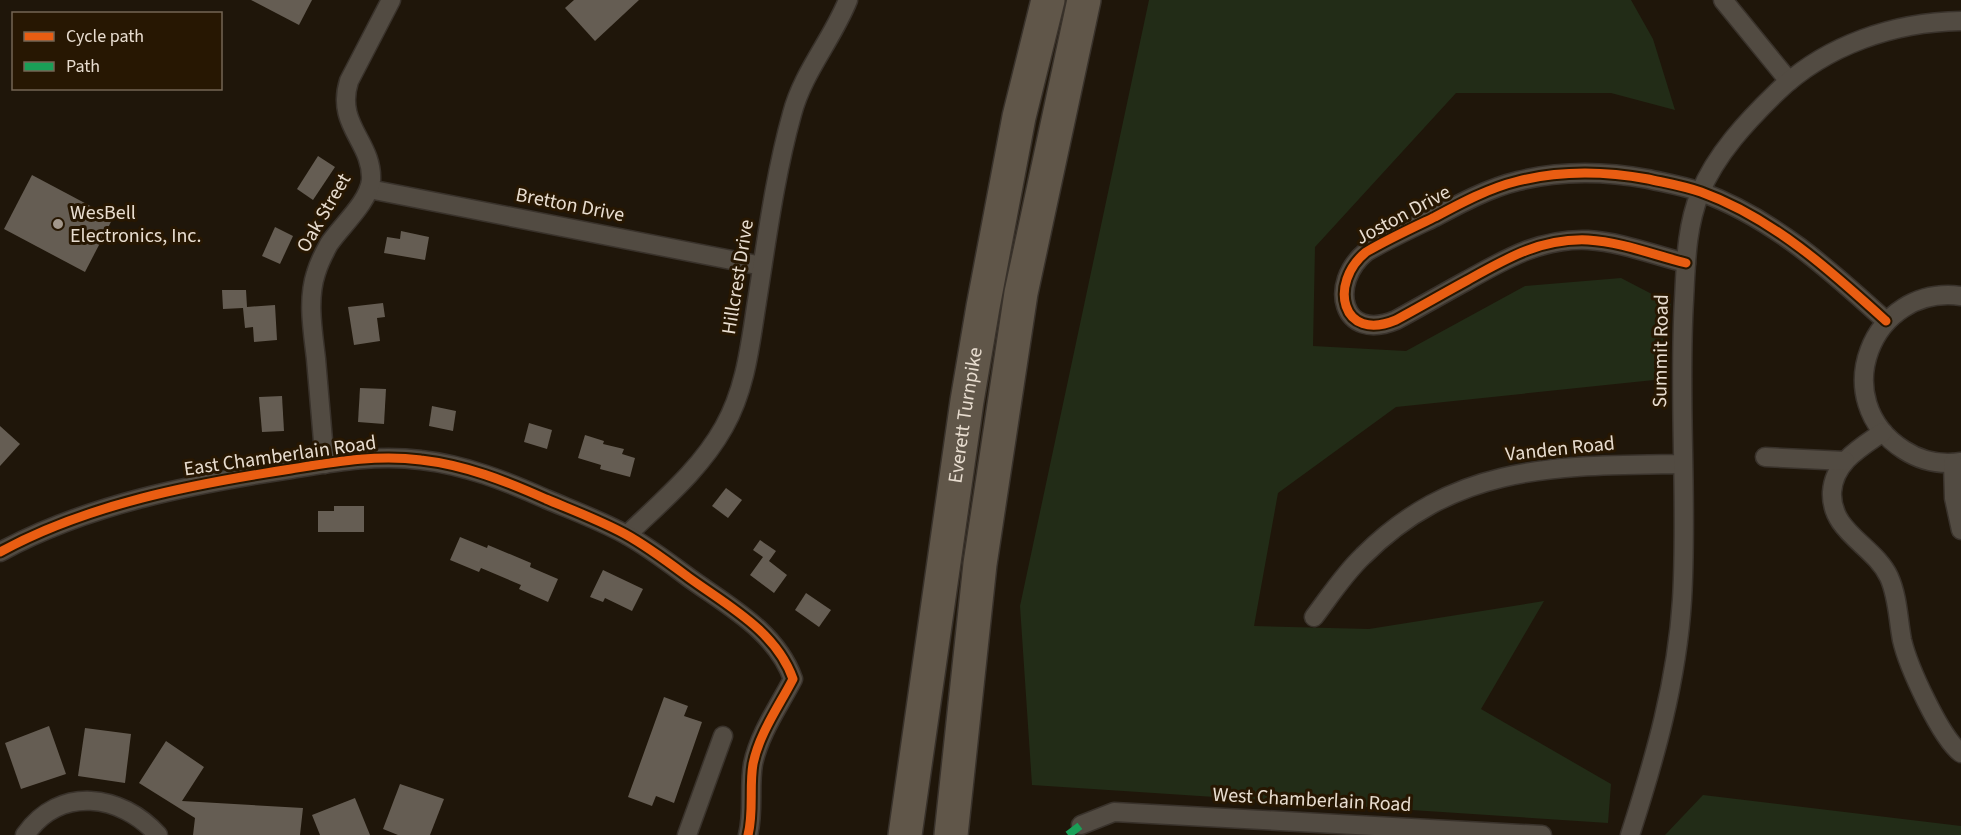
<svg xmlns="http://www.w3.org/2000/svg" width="1961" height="835" font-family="'Source Sans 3',sans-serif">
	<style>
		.green { fill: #222c17 }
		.building { fill: #655d53 }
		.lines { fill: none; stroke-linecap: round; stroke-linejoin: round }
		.minor-casing { stroke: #39322b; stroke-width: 21 }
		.motorway-casing { stroke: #39322b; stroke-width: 36 }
		.minor { stroke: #524b42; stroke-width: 18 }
		.motorway { stroke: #605649; stroke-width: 33 }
		.quiet { stroke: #1a9f57; stroke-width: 8; stroke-dasharray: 15 8; stroke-linecap: butt }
		.cycleway-casing { stroke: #271702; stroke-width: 13 }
		.cycleway { stroke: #e95d12; stroke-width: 9 }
		.poi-dot { fill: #a2978b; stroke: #271702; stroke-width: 2 }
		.labels { text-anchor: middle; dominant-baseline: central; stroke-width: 6; stroke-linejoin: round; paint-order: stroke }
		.street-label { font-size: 20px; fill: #e8ddd0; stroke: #271702 }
		.poi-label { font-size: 20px; fill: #e8ddd0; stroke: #271702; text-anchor: start }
	</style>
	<rect width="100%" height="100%" fill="#1f160a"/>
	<g class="green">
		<polygon points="1149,0 1631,0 1653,39 1675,110 1611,93 1456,93 1315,247 1313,346 1406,351 1525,286 1621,278 1671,304 1654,380 1396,407 1278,493 1254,626 1369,629 1544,601 1481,709 1611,784 1608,823 1032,785 1020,606"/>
		<polygon points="1703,795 1961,826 1961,835 1665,835"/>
	</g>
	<g class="building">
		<polygon points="251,0 312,0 299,25"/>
		<polygon points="574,0 639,0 595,41 565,8"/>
		<polygon points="318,156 335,167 313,200 297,189"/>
		<polygon points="32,175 113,218 85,272 4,229"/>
		<polygon points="275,227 293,236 280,264 262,256"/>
		<polygon points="401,231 429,237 425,260 384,253 387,237 400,239"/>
		<polygon points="222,290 246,290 247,307 275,305 277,340 254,342 253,327 245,328 243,308 223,309"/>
		<polygon points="383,303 385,317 377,318 380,341 354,345 348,307"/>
		<polygon points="360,388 386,389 384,424 358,422"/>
		<polygon points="282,396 284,431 262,432 259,397"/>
		<polygon points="432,406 456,411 453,431 429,426"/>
		<polygon points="529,423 552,430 547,449 524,442"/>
		<polygon points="0,426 20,444 0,466"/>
		<polygon points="585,435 604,441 603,444 624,449 622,454 635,458 630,477 600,469 601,465 578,458"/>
		<polygon points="726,488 742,500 728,518 712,506"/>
		<polygon points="334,506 364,506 364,532 318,532 318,511 334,511"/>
		<polygon points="460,537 487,548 488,545 531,563 530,567 558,579 548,602 519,589 521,585 481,568 479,572 450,560"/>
		<polygon points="760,540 776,551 769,561 787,575 774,593 750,575 763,557 753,550"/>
		<polygon points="603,570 643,589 632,611 605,598 603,602 590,597"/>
		<polygon points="806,593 831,610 819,627 795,610"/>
		<polygon points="664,697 688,706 684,716 702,722 674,803 656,796 652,806 628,797"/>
		<polygon points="49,726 66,774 21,789 5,743"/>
		<polygon points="85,728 131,734 125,783 78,776"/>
		<polygon points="166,741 204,767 182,801 303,808 300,835 193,835 195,818 139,783"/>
		<polygon points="400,784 444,799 430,835 398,835 383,829"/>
		<polygon points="355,798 370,835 320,835 312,815"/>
	</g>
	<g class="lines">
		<defs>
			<g id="minor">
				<polyline points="1723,0 1789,81"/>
				<polyline points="369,189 762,266"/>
				<path d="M1686,263C1654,255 1621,242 1588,240C1542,238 1507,258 1468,280C1444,293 1420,307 1396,320C1341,343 1328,283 1366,252C1388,239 1412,228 1435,217C1461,203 1489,188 1518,181C1562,170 1604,171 1648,179C1666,183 1684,186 1701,192C1773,218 1831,271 1886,321"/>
				<path d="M1961,296C1871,284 1826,401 1904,450C1921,461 1941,465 1961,462"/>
				<path d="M1883,432C1860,448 1834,462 1832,492C1830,532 1874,545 1889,577C1898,597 1898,619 1902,640C1908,666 1940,737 1961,753"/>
				<polyline points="1765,457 1845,461"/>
				<polyline points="1953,463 1954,498 1961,530"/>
				<path d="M325,464C322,429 319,394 316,359C313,332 307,300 316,273C319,263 324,253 329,244C341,226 369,202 371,180C373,142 335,125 349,81L391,0"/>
				<path d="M627,535C661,502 700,470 724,427C746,388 750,345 757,301C767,238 775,175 792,114C803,72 832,40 848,0"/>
				<path d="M0,552C88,504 193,484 291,469C334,462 377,454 421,460C465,465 506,481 546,499C572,510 599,520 625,534C647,546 668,562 688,577C728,606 776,631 793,679C779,706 759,734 753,764C749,787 754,812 748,835"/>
				<path d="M1314,617C1330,596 1344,574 1363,556C1457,462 1559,466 1682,464"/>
				<polyline points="1081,825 1114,812 1542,835"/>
				<path d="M25,835C60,785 121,794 158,835"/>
				<polyline points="687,835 723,736"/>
				<path d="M1630,835C1655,758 1677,681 1682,600C1688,500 1678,400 1684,300C1686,263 1686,228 1700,193C1716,154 1747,121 1777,92C1826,45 1894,22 1961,21"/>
			</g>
			<g id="motorway">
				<path id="s1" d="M905,835L967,401L983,307L1019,117L1048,0"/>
				<polyline points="951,835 980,564 1021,293 1084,0"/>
			</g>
		</defs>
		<use href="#minor" class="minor-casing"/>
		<use href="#motorway" class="motorway-casing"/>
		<use href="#minor" class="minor"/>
		<use href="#motorway" class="motorway"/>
		<polyline class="quiet" points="1068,835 1081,825"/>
		<defs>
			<g id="cycleway">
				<path d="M1686,263C1654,255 1621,242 1588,240C1542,238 1507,258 1468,280C1444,293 1420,307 1396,320C1341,343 1328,283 1366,252C1388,239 1412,228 1435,217C1461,203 1489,188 1518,181C1562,170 1604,171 1648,179C1666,183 1684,186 1701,192C1773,218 1831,271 1886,321"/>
				<path d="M0,552C88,504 193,484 291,469C334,462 377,454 421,460C465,465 506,481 546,499C572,510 599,520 625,534C647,546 668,562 688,577C728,606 776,631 793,679C779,706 759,734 753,764C749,787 754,812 748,835"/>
			</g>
		</defs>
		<use href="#cycleway" class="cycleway-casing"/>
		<use href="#cycleway" class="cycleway"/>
	</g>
	<circle class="poi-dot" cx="58" cy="224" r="6"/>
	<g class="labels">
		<g class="street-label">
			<text transform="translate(570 205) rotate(11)">Bretton Drive</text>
			<text transform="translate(324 213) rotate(-60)">Oak Street</text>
			<text transform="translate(1403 215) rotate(-28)">Joston Drive</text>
			<text transform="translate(738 277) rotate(-81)">Hillcrest Drive</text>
			<text transform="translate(1661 351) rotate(-89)">Summit Road</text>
			<text stroke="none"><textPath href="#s1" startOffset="424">Everett Turnpike</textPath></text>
			<text transform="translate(1560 449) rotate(-6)">Vanden Road</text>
			<text transform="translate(280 456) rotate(-8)">East Chamberlain Road</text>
			<text transform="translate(1312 800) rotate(3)">West Chamberlain Road</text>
		</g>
		<g class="poi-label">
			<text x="70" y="213">WesBell<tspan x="70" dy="23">Electronics, Inc.</tspan></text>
		</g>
	</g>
	<rect x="12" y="12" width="210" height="78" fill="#271702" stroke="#746654" stroke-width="1.5"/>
	<rect x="24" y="32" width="30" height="9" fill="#e95d12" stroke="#746654" stroke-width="1.5"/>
	<text x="66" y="42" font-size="18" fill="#e8ddd0">Cycle path</text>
	<rect x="24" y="62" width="30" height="9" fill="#1a9f57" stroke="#746654" stroke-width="1.5"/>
	<text x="66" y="72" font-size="18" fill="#e8ddd0">Path</text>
</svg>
